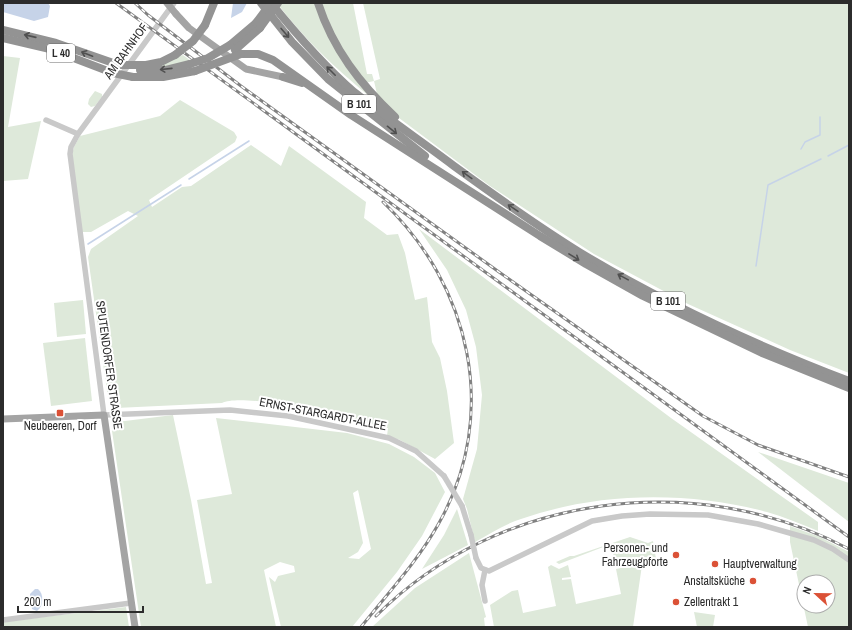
<svg xmlns="http://www.w3.org/2000/svg" width="852" height="630" font-family="'Archivo Narrow',sans-serif">
	<style>
		.green { fill: #dee9da; fill-rule: evenodd }
		.water { fill: #c6d3e8 }
		.lines { fill: none; stroke-linecap: round; stroke-linejoin: round }
		.stream { stroke: #c6d3e8; stroke-width: 1.5 }
		.minor { stroke: #c9c9c9; stroke-width: 5.5 }
		.major { stroke: #a4a4a4; stroke-width: 7 }
		.highway { stroke: #939393; stroke-width: 8 }
		.rail-casing { stroke: #818181; stroke-width: 3 }
		.rail { stroke: #fff; stroke-width: 1.5; stroke-dasharray: 4.5; stroke-linecap: butt }
		.minor-bridge { stroke: #c9c9c9; stroke-width: 5.5 }
		.major-bridge { stroke: #a4a4a4; stroke-width: 7 }
		.highway-bridge { stroke: #939393; stroke-width: 8 }
		.oneway { stroke: #505050 }
		.poi-dot { fill: #db5136; stroke: #fff; stroke-width: 1.5 }
		.labels { text-anchor: middle; dominant-baseline: central; stroke-width: 4; stroke-linejoin: round; paint-order: stroke }
		.shield { fill: #fff; stroke: #6b6b6b; stroke-width: 1 }
		.shield-label { font-size: 11px; font-weight: bold; fill: #2c2c2c }
		.street-label { font-size: 12px; fill: #2c2c2c; stroke: #fff }
		.poi-label { font-size: 12px; fill: #2c2c2c; stroke: #fff; text-anchor: end }
	</style>
	<rect width="100%" height="100%" fill="#fff"/>
	<g class="green">
		<path d="M277,3H316L369,96C333,66 306,41 277,3Z"/>
		<polygon points="320,3 353,3 367,74 372,74 374,81 380,79 363,3 849,3 849,373 790,350 688,304 594,254 490,186 395,115 377,94 374,81 365,83 333,35"/>
		<polygon points="183,55 191,61 165,67 148,67"/>
		<polygon points="3,56 20,58 8,127 41,121 28,179 3,181"/>
		<polygon points="95,91 102,94 102,97 95,106 91,107 88,104 89,99"/>
		<path d="M180,100L234,132L237,137L235,142L149,200L152,207L182,187L191,186L251,145L281,166L289,146L366,202L364,218L387,235L398,234L405,253L415,300L427,297L432,342L440,358L447,391L454,443L435,459L400,440L387,436L388,428C358,421 246,391 222,403L116,408L111,406L107,391L88,257L91,249L138,216L128,211L91,232H82L72,155L74,147L80,136L160,116Z"/>
		<path d="M419,229L671,418L818,522V531C801,524 784,517 767,512C688,491 598,492 521,519C505,524 490,534 475,542L467,509L463,499L477,449L482,395L476,347L466,310L447,270Z"/>
		<polygon points="83,300 86,334 57,337 54,303"/>
		<polygon points="85,338 92,401 51,406 43,343"/>
		<path d="M173,415L191,500L206,584L212,583L197,500L232,494L216,418L347,433L389,444L414,457L435,473L445,492L422,536L397,572L352,627H281L269,577L275,582L278,576L295,572L294,566L280,562L264,570L276,627H141L112,431L117,422ZM358,490L371,549L359,559L348,558L358,552L363,543L353,493Z"/>
		<polygon points="758,452 849,483 849,522"/>
		<polygon points="457,509 468,545 422,569 444,535"/>
		<path d="M790,526L820,537L849,552V627H808L790,542ZM804,582H828V606H804Z"/>
		<polygon points="630,537 648,543 653,541 656,559 644,560 616,566 611,544 559,564 556,562 570,556 574,556"/>
		<polygon points="469,553 486,617 484,618 485,627 372,627 415,588"/>
		<polygon points="660,560 642,565 633,627 494,627 490,605 512,591 518,590 523,613 556,606 548,567 551,565 559,569 568,565 571,577 562,578 562,580 571,579 576,604 621,594 616,569"/>
		<polygon points="126,607 129,627 3,627 3,622"/>
		<polygon points="694,612 715,615 713,627 697,627"/>
	</g>
	<g class="water">
		<polygon points="3,3 48,3 50,6 48,17 34,21 3,12"/>
		<polygon points="233,3 247,3 242,12 231,18"/>
		<path d="M35,589H38C44,594 44,606 37,611L32,609L30,594Z"/>
	</g>
	<g class="lines">
		<g class="stream">
			<polyline points="801,149 805,142 820,135 820,117"/>
			<polyline points="828,156 849,145"/>
			<polyline points="189,179 249,141"/>
			<polyline points="88,244 181,185"/>
			<polyline points="756,266 768,185 821,159"/>
		</g>
		<g class="minor">
			<polyline points="174,3 78,134 71,147 70,154 104,415 230,410 288,416 389,438 416,451 444,476"/>
			<polyline points="46,120 78,134"/>
			<polyline points="462,506 471,535"/>
			<polyline points="476,558 481,568 489,571 592,521 622,516 650,514 708,515 758,524 814,540 833,549 849,560"/>
			<polyline points="485,570 482,585 485,601"/>
			<polyline points="3,620 131,603"/>
		</g>
		<g class="major">
			<polyline points="176,14 189,28 246,69 283,77"/>
			<polyline points="3,419 104,415 135,627"/>
		</g>
		<g class="highway">
			<polyline points="261,3 292,42 328,79 425,156"/>
			<path d="M271,3C297,35 323,65 354,92C387,118 421,141 454,166C498,198 543,230 589,258C672,307 760,347 849,381"/>
			<path d="M318,3C333,49 360,84 395,117"/>
			<polyline points="205,25 214,3"/>
			<polyline points="3,30 56,43 119,65"/>
			<polyline points="3,38 50,49 113,73"/>
			<polyline points="230,45 256,23"/>
			<polyline points="235,50 260,28"/>
			<polyline points="241,54 258,54 273,60 351,115 540,236 586,264 643,296 762,353 849,388"/>
			<polyline points="146,65 161,62 175,55"/>
			<polyline points="140,70 166,70 190,64"/>
			<polyline points="133,77 163,77 195,71"/>
			<polyline points="283,77 302,83"/>
		</g>
		<defs>
			<g id="rail">
				<polyline points="116,3 849,537"/>
				<polyline points="135,3 148,15 241,86 499,272 703,416 758,445 849,477"/>
				<path d="M376,616C499,493 697,468 849,549"/>
				<path d="M361,627C388,593 418,561 439,523C500,414 471,286 383,202"/>
			</g>
		</defs>
		<use href="#rail" class="rail-casing"/>
		<use href="#rail" class="rail"/>
		<g class="minor-bridge">
			<polyline points="444,476 462,506"/>
			<polyline points="471,535 476,558"/>
		</g>
		<polyline class="major-bridge" points="167,3 176,14"/>
		<g class="highway-bridge">
			<polyline points="256,23 271,3"/>
			<polyline points="260,28 278,3"/>
			<polyline points="175,55 193,41 205,25"/>
			<polyline points="190,64 208,58 230,45"/>
			<polyline points="119,65 146,65"/>
			<polyline points="195,71 241,54"/>
			<polyline points="113,73 133,77"/>
		</g>
	</g>
	<defs><path id="oneway-shaft" d="M-6 0H5M1.5-3L5.5 0L1.5 3" fill="none" stroke-width="1.6" stroke-linecap="round" stroke-linejoin="round"/></defs>
	<g class="oneway">
		<use href="#oneway-shaft" transform="translate(285 33) rotate(49)"/>
		<use href="#oneway-shaft" transform="translate(30 36) rotate(-167)"/>
		<use href="#oneway-shaft" transform="translate(87 54) rotate(-159)"/>
		<use href="#oneway-shaft" transform="translate(166 69) rotate(174)"/>
		<use href="#oneway-shaft" transform="translate(331 71) rotate(-135)"/>
		<use href="#oneway-shaft" transform="translate(392 130) rotate(39)"/>
		<use href="#oneway-shaft" transform="translate(467 175) rotate(-144)"/>
		<use href="#oneway-shaft" transform="translate(513 208) rotate(-146)"/>
		<use href="#oneway-shaft" transform="translate(574 257) rotate(32)"/>
		<use href="#oneway-shaft" transform="translate(623 277) rotate(-151)"/>
	</g>
	<g class="poi-dot">
		<rect x="56" y="409" width="8" height="8" rx="2"/>
		<circle cx="676" cy="555" r="4"/>
		<circle cx="715" cy="564" r="4"/>
		<circle cx="753" cy="581" r="4"/>
		<circle cx="676" cy="602" r="4"/>
	</g>
	<g class="labels">
		<g class="shield">
			<rect x="47" y="44" width="28" height="18" rx="3"/>
			<rect x="342" y="95" width="34" height="18" rx="3"/>
			<rect x="651" y="292" width="34" height="18" rx="3"/>
		</g>
		<g class="shield-label">
			<text x="61" y="53">L 40</text>
			<text x="359" y="104">B 101</text>
			<text x="668" y="301">B 101</text>
		</g>
		<g class="street-label">
			<text transform="translate(126 51) rotate(-54)">AM BAHNHOF</text>
			<text transform="translate(109 365) rotate(82)">SPUTENDORFER STRASSE</text>
			<text transform="translate(323 414) rotate(11)">ERNST-STARGARDT-ALLEE</text>
		</g>
		<g class="poi-label">
			<text x="60" y="426" text-anchor="middle">Neubeeren, Dorf</text>
			<text x="668" y="548">Personen- und<tspan x="668" dy="14">Fahrzeugpforte</tspan></text>
			<text x="723" y="564" text-anchor="start">Hauptverwaltung</text>
			<text x="745" y="581">Anstaltsküche</text>
			<text x="684" y="602" text-anchor="start">Zellentrakt 1</text>
		</g>
	</g>
	<rect width="852" height="630" fill="none" stroke="#2c2c2c" stroke-width="8"/>
	<g transform="translate(816 594) rotate(292)"><circle r="19" fill="#ffffff" stroke="#ababab"/>
	<path d="M0-3L7 15L0 10L-7 15Z" fill="#db5136"/>
	<text y="-6" font-size="11" font-weight="bold" text-anchor="middle" fill="#2c2c2c">N</text>
	</g>
	<path d="M18 606v6h125v-6" fill="none" stroke="#2c2c2c" stroke-width="2"/>
	<text x="24" y="606" font-size="12" fill="#2c2c2c" stroke="#ffffff" stroke-width="3" paint-order="stroke">200 m</text>
</svg>
